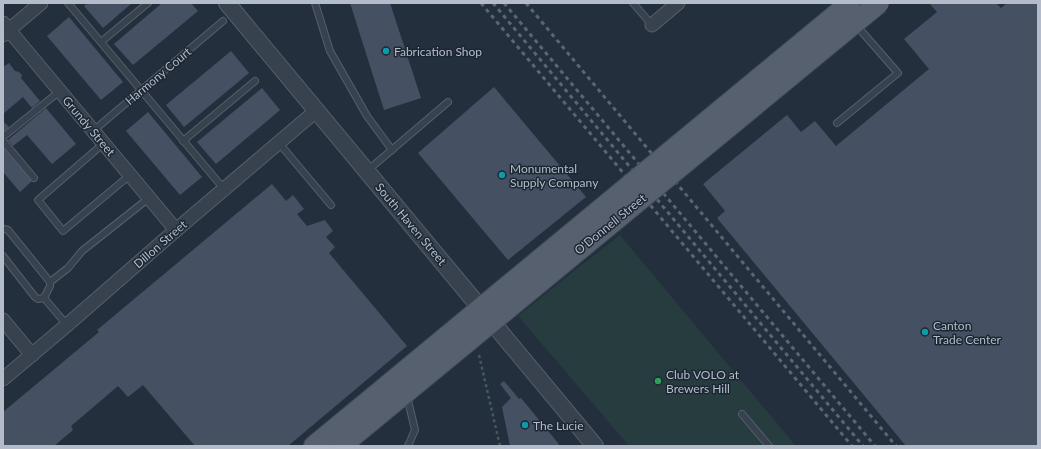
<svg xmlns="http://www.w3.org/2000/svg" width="1041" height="449" font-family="Lato,sans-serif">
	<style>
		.green { fill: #263c3f }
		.building { fill: #455162 }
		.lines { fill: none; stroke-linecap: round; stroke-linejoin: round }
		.service-casing { stroke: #565f6c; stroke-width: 8 }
		.minor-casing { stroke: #565f6c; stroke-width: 15 }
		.tertiary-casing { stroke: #565f6c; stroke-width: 18 }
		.primary-casing { stroke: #414a57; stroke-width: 22 }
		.path { stroke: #44595c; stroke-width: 2.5; stroke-dasharray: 3 3; stroke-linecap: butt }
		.service { stroke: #38414e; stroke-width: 6 }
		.minor { stroke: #38414e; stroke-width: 13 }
		.tertiary { stroke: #38414e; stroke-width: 16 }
		.primary { stroke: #56606e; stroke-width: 20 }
		.rail { stroke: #5a6575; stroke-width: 3; stroke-dasharray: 4 4; stroke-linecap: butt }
		.primary-bridge-casing { stroke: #414a57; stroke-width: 22; stroke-linecap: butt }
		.primary-bridge { stroke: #56606e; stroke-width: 20 }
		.culture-dot { fill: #0f9aa8; stroke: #1d2633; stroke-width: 1.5 }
		.leisure-dot { fill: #2e9e5b; stroke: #1d2633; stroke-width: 1.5 }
		.labels { text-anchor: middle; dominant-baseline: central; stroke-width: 3; stroke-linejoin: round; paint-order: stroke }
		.poi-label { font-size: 12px; fill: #b4bcc9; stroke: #1d2633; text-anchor: start }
		.street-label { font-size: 12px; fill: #b4bcc9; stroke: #1d2633 }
	</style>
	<rect width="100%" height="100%" fill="#242f3e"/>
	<polygon class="green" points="620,235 796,446 629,446 518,316 584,263"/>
	<g class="building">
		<polygon points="88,3 132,3 103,28 84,6"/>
		<polygon points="162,3 191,3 198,11 133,65 114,44"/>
		<polygon points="350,3 390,3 421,98 384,110"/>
		<polygon points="929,3 996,3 1001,8 1007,3 1038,3 1038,446 906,446 717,218 725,211 703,184 787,115 801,132 815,121 836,146 929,69 904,39 937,12"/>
		<polygon points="69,17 123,82 101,100 47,36"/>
		<polygon points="231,51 249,73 184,127 166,105"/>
		<polygon points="9,63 15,71 19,72 22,75 21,78 40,101 32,108 23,97 3,114 3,67"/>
		<polygon points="494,87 586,197 508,260 418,153"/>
		<polygon points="262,88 280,110 216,164 197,142"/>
		<polygon points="46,108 76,144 52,164 27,135 13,146 8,140"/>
		<polygon points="148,112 202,177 180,195 126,131"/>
		<polygon points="5,123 9,127 3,132 3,124"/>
		<polygon points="3,147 32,181 20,192 3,172"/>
		<polygon points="272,184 286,201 293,195 304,209 297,214 307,226 325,220 333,231 326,237 335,247 329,253 407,346 288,446 195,446 143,385 128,397 118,386 71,426 73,430 54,446 3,446 3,412 99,332 97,330"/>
		<polygon points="504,381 519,399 521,398 558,443 559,446 510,446 502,407 511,398 500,384"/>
	</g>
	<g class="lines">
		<defs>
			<g id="service">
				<polyline points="68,3 224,189"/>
				<polyline points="315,3 330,51 367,116 392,150"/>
				<polyline points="633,3 652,25"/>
				<polyline points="101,42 148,3"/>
				<polyline points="837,123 898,73 856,25"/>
				<polyline points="93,131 223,21"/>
				<polyline points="3,137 60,91"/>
				<polyline points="3,141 34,178"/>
				<polyline points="183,141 255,81"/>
				<polyline points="278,142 331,205"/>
				<polyline points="104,143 38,200 63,231 130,175"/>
				<polyline points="367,171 448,102"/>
				<polyline points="3,229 5,229 8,230 50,282 50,286 44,298"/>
				<polyline points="3,256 35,297 38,299 44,298"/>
				<polyline points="50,282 68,268 82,251 149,198"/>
				<polyline points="44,298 67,325"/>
				<polyline points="407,396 415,430 408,446"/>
				<polyline points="742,414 769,446"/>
			</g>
			<g id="minor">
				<polyline points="3,23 176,230"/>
				<polyline points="652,25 678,3"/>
				<polyline points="3,35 41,3"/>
				<polyline points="3,320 32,355"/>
				<polyline points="3,379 67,325 176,230 317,110"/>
			</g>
			<g id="tertiary">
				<polyline points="227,3 595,446"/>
				<polyline points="842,19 863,3"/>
			</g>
			<g id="primary">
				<polyline points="314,446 371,399"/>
				<polyline points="341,446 381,413"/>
			</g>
		</defs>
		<use href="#service" class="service-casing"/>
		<use href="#minor" class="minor-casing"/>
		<use href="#tertiary" class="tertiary-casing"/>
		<use href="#primary" class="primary-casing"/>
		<polyline class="path" points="479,355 500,446"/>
		<use href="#service" class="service"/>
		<use href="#minor" class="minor"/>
		<use href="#tertiary" class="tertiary"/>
		<use href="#primary" class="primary"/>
		<g class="rail">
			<polyline points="481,3 852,446"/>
			<polyline points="493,3 863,446"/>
			<polyline points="504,3 875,446"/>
			<polyline points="526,3 896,446"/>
		</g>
		<defs>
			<g id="primary-bridge">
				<polyline points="371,399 850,3"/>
				<polyline points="381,413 879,3"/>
			</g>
		</defs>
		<use href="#primary-bridge" class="primary-bridge-casing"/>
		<use href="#primary-bridge" class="primary-bridge"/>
	</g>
	<g class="culture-dot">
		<circle cx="386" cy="51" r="4"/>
		<circle cx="502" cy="175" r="4"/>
		<circle cx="925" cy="332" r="4"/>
		<circle cx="525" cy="425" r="4"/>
	</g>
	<circle class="leisure-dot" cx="658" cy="381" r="4"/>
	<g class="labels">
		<g class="poi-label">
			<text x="394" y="51">Fabrication Shop</text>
			<text x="510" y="168">Monumental<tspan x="510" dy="14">Supply Company</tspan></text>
			<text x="933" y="325">Canton<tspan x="933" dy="14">Trade Center</tspan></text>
			<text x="666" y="374">Club VOLO at<tspan x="666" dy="14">Brewers Hill</tspan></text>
			<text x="533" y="425">The Lucie</text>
		</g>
		<g class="street-label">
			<text transform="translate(158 76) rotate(-40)">Harmony Court</text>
			<text transform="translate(89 126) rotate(50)">Grundy Street</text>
			<text transform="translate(411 224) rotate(50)">South Haven Street</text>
			<text transform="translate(610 224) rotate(-39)">O'Donnell Street</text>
			<text transform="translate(160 244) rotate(-41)">Dillon Street</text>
		</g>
	</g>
	<rect width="1041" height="449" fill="none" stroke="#b4bcc9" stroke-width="8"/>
</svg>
